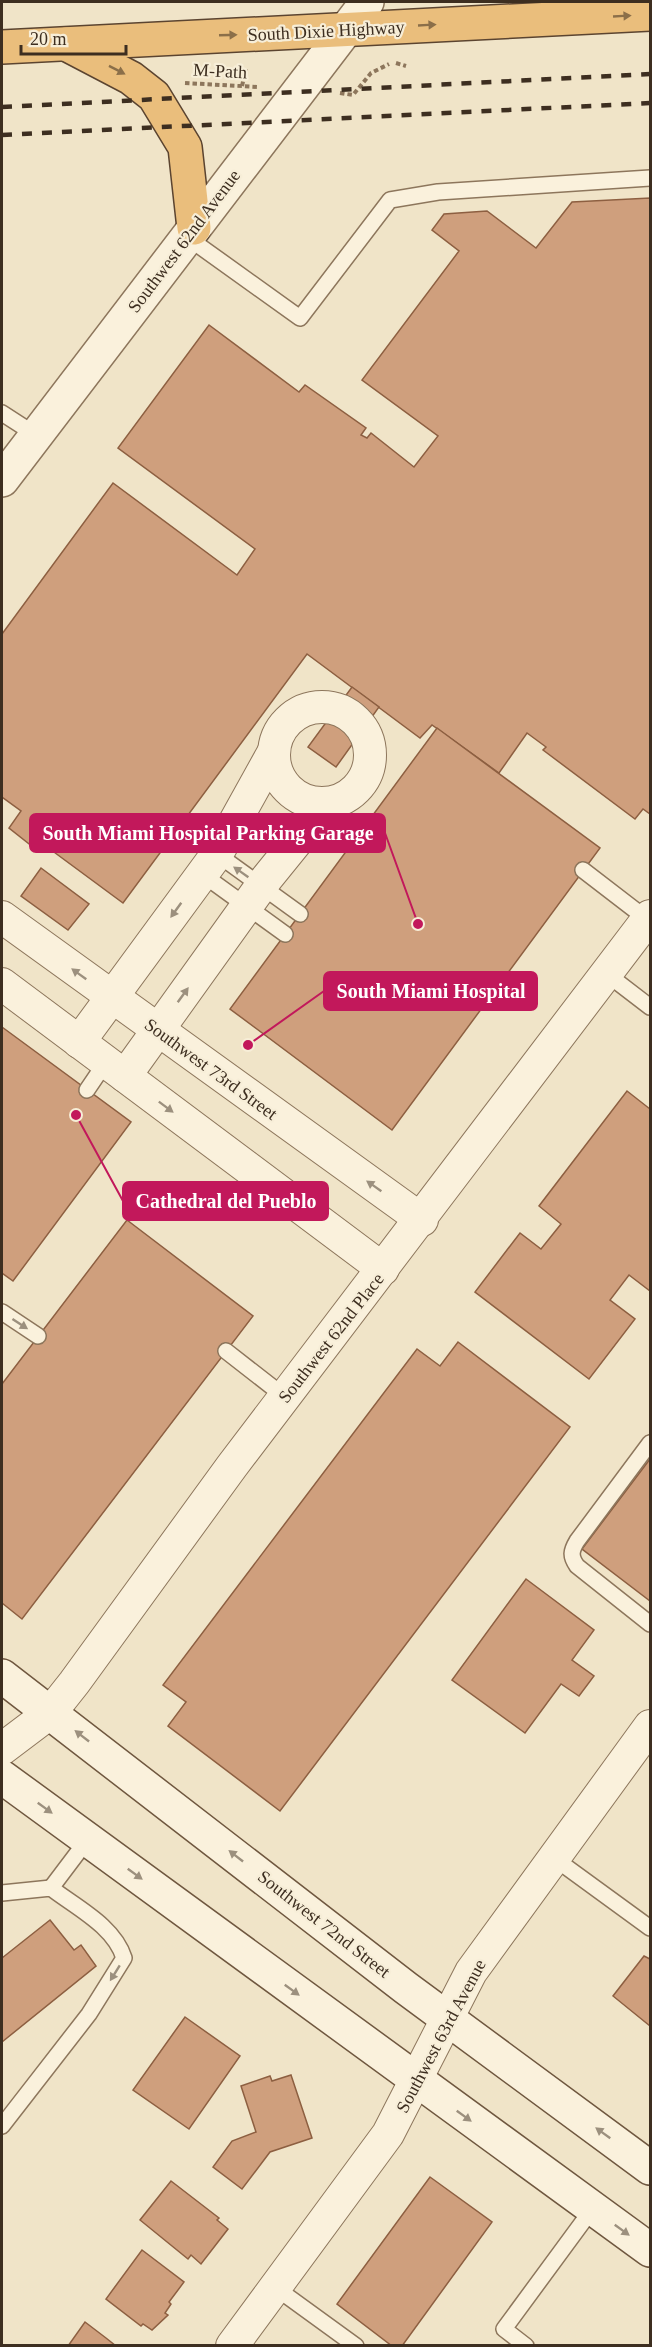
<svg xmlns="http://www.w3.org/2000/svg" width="652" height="2347" font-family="'Times New Roman',serif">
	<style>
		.building { fill: #cf9f7d; stroke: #8d5f41; stroke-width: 1.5 }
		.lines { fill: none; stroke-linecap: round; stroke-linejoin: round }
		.service-casing { stroke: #8d765c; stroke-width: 18 }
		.minor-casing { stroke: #8d765c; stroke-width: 34 }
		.tertiary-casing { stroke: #8d765c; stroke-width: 36 }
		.secondary-casing { stroke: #6f573f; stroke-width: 36 }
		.trunk-casing { stroke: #5b4430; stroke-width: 36 }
		.path { stroke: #8d765c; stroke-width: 4; stroke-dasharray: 4.5 3; stroke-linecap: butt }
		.service { stroke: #faf1dc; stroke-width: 15 }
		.minor { stroke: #faf1dc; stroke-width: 32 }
		.tertiary { stroke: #faf1dc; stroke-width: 33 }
		.secondary { stroke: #faf1dc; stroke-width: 33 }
		.trunk { stroke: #eabe7c; stroke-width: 33 }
		.rail { stroke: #3d2e20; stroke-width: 4.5; stroke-dasharray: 10 10; stroke-linecap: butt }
		.oneway { fill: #8b6f49 }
		.oneway2 { fill: #9c907e }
		.labels { text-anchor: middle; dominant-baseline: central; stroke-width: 4.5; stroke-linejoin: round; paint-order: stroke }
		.street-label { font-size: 18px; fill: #3d2e20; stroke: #f7eed8 }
		.leader { fill: none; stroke: #c2185b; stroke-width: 2 }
		.callout-dot { fill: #c2185b; stroke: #f7eed8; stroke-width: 2 }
		.callout { fill: #c2185b; stroke: #c2185b; stroke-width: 2 }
		.callout-label { font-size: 20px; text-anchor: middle; font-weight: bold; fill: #fff }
	</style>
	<rect width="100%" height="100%" fill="#f0e4c8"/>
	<g class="building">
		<polygon points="650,198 650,814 643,809 635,819 543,750 546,747 527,733 499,773 432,725 420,738 307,654 123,903 43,844 38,851 9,828 21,811 2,797 2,634 113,483 237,575 255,549 118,448 209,325 299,392 305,385 366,428 361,435 367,438 371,433 414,467 438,436 362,380 459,251 432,230 444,214 487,211 536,248 572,202"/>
		<polygon points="352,687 379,707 336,767 308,747"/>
		<polygon points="437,728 600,848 392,1130 230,1009"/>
		<polygon points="41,868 89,904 68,930 21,896"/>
		<polygon points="2,1027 131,1122 13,1281 2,1273"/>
		<polygon points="627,1091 650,1109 650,1291 629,1275 610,1300 635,1319 589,1379 475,1292 520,1233 541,1249 561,1224 539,1206"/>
		<polygon points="127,1220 253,1316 22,1619 2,1603 2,1384"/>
		<polygon points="458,1342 570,1427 280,1811 168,1726 186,1702 163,1685 417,1349 440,1366"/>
		<polygon points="650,1459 650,1601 582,1549"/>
		<polygon points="526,1579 594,1630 572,1660 594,1676 579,1696 561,1684 525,1733 452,1680"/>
		<polygon points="50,1920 74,1950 81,1945 96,1966 2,2042 2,1958"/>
		<polygon points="644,1956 650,1959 650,2026 613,1996"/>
		<polygon points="185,2017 240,2056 189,2129 133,2090"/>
		<polygon points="291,2075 312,2138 270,2152 242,2189 213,2167 232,2141 256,2132 241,2086 270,2076 272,2081"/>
		<polygon points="430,2177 492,2222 402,2346 392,2346 337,2304"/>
		<polygon points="171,2181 219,2218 217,2220 228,2229 201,2264 191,2255 188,2259 140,2220"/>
		<polygon points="142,2250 184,2282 169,2302 171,2304 165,2313 168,2315 152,2330 143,2324 141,2326 106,2299"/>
		<polygon points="85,2322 106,2338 116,2346 68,2346"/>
	</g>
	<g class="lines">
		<defs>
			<g id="service">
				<polyline points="187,237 300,318 390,200 438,192 650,178"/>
				<polyline points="2,413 36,435"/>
				<polyline points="217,854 300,914"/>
				<polyline points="583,870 648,920"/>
				<polyline points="202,874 285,934"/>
				<polyline points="607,974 650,1007"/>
				<polyline points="87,1090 106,1062"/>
				<polyline points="2,1312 38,1336"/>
				<polyline points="226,1351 285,1397"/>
				<path d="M650,1443L577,1541C571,1551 570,1556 577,1566L650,1624"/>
				<polyline points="554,1858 650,1928"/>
				<polyline points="51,1888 88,1839"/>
				<path d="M2,1893L51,1888C77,1908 114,1926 124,1958L89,2014L2,2126"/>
				<polyline points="276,2288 356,2346"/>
				<polyline points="526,2346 504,2329 593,2208"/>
			</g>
			<g id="minor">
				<circle cx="322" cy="755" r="48"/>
				<polyline points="2,917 422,1220"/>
				<polyline points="2,984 383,1269"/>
				<polyline points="79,1042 217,854 273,753"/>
				<polyline points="125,1076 267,878 327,804"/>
				<polyline points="2,1749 51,1712 74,1683 232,1466 650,916"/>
				<polyline points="232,2346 388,2134 471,1972 650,1726"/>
			</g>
			<polyline id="tertiary" points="2,480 367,2"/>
			<g id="secondary">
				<polyline points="2,1676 406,1988 650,2168"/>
				<polyline points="2,1777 650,2250"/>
			</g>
			<g id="trunk">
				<polyline points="66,44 131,78 154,96 185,147 194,228"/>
				<polyline points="2,47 650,14"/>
			</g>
		</defs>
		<use href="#service" class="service-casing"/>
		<use href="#minor" class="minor-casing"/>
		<use href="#tertiary" class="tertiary-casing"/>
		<use href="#secondary" class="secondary-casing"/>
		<use href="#trunk" class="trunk-casing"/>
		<g class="path">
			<polyline points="396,63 406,66"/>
			<polyline points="185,83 258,87"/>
			<polyline points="242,86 246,69"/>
			<polyline points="340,93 353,95 371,73 389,64"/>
		</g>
		<use href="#service" class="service"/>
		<use href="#minor" class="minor"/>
		<use href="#tertiary" class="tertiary"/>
		<use href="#secondary" class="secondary"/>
		<use href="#trunk" class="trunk"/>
		<g class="rail">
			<polyline points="2,107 650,74"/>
			<polyline points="2,135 650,103"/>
		</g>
	</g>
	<defs><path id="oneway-solid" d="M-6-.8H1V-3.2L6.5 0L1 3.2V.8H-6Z" transform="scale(1.5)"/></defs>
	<g class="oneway">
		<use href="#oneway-solid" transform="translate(622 16) rotate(-3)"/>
		<use href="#oneway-solid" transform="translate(427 25) rotate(-3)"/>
		<use href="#oneway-solid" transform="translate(228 35) rotate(-2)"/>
		<use href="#oneway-solid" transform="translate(117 70) rotate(27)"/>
	</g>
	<g class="oneway2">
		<use href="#oneway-solid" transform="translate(241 872) rotate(-145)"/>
		<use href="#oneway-solid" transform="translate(176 910) rotate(126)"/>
		<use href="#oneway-solid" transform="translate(79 974) rotate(-144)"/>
		<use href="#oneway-solid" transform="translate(183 995) rotate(-54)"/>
		<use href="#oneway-solid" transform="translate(166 1107) rotate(37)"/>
		<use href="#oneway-solid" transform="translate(374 1186) rotate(-145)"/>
		<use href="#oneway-solid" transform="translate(20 1324) rotate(33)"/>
		<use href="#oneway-solid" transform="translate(82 1736) rotate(-142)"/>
		<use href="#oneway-solid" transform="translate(45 1808) rotate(36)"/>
		<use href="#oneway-solid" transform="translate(236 1856) rotate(-142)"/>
		<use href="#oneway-solid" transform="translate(135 1874) rotate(36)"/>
		<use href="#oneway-solid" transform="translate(115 1973) rotate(122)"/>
		<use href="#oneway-solid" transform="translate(292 1990) rotate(36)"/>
		<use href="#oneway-solid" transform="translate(464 2116) rotate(36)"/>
		<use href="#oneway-solid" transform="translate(603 2133) rotate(-144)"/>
		<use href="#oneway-solid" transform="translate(622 2230) rotate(36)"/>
	</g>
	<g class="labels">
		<g class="street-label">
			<text transform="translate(326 31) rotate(-3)">South Dixie Highway</text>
			<text transform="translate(220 71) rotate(3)">M-Path</text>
			<text transform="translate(184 241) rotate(-53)">Southwest 62nd Avenue</text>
			<text transform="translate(211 1069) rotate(36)">Southwest 73rd Street</text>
			<text transform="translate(331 1338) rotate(-52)">Southwest 62nd Place</text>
			<text transform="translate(324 1924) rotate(38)">Southwest 72nd Street</text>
			<text transform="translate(441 2036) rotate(-62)">Southwest 63rd Avenue</text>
		</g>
	</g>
	<path class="leader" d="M418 924L385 833M248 1045L324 991M76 1115L123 1201"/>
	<g class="callout-dot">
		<circle cx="418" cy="924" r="6"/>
		<circle cx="248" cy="1045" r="6"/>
		<circle cx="76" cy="1115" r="6"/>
	</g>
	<g class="callout">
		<rect x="30" y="814" width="355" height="38" rx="6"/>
		<rect x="324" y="972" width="213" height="38" rx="6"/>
		<rect x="123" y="1182" width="205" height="38" rx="6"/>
	</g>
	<g class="callout-label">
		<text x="208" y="840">South Miami Hospital Parking Garage</text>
		<text x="431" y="998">South Miami Hospital</text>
		<text x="226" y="1208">Cathedral del Pueblo</text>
	</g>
	<rect width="652" height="2347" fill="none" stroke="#3d2e20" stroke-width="6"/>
	<path d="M21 45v9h105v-9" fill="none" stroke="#3d2e20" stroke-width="3"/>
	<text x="30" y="45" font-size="18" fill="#3d2e20" stroke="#f7eed8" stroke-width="4.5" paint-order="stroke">20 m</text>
</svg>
